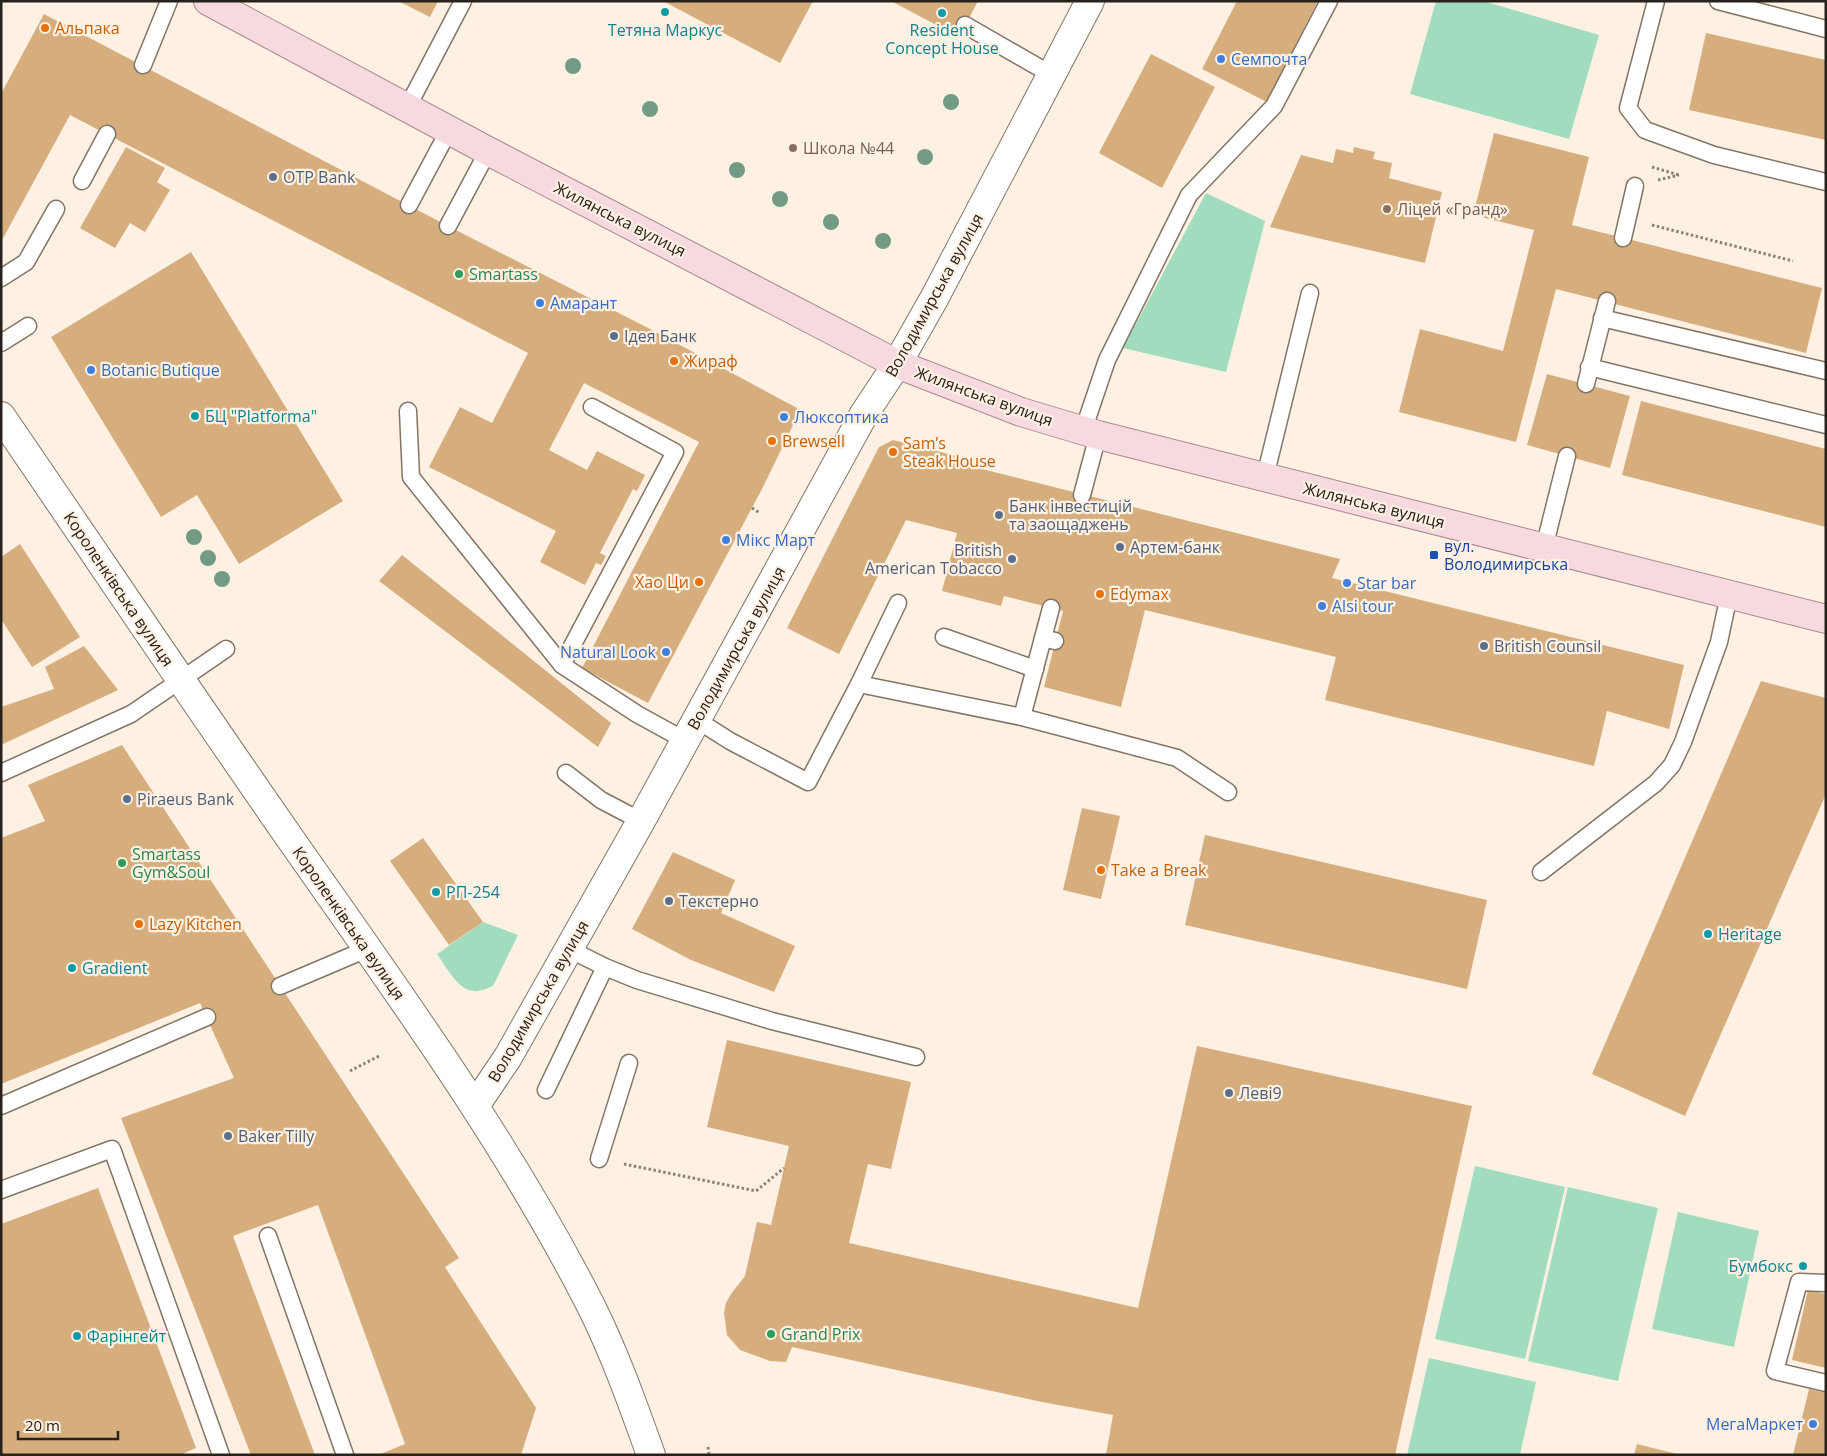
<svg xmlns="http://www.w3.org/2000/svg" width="1827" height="1456" font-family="'Open Sans',sans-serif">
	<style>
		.green { fill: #a1dcbe }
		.building { fill: #d6ae7e }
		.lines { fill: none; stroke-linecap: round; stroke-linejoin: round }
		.lane-casing { stroke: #827565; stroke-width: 19 }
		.secondary-casing { stroke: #827565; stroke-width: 30 }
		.primary-casing { stroke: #ab888d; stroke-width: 30 }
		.path { stroke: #8a8177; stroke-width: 3; stroke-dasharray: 2.5 2.5; stroke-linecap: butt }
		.lane { stroke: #fff; stroke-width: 16 }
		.secondary { stroke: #fff; stroke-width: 28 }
		.primary { stroke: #f7d9e0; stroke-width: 28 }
		.tree { fill: #729a84 }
		.culture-dot { fill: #0f9aa8; stroke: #fef1e3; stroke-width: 2 }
		.food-dot { fill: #e8710a; stroke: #fef1e3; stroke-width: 2 }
		.shop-dot { fill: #3f7fe0; stroke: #fef1e3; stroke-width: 2 }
		.education-dot { fill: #8d6e63; stroke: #fef1e3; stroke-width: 2 }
		.service-dot { fill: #5c6f8a; stroke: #fef1e3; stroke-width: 2 }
		.leisure-dot { fill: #2e9e5b; stroke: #fef1e3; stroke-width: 2 }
		.transit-dot { fill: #1a4fb4; stroke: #fef1e3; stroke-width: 2 }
		.labels { text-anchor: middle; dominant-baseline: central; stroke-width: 4.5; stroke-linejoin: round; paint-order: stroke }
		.food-label { font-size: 16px; fill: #c56008; stroke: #fef1e3; text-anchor: start }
		.culture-label { font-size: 16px; fill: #0d838f; stroke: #fef1e3; text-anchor: start }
		.shop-label { font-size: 16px; fill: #366cbe; stroke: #fef1e3; text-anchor: start }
		.education-label { font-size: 16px; fill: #785e54; stroke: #fef1e3; text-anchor: start }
		.service-label { font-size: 16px; fill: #4e5e75; stroke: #fef1e3; text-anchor: start }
		.street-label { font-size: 16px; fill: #27221b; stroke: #fef1e3 }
		.leisure-label { font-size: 16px; fill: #27864d; stroke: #fef1e3; text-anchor: start }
		.transit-label { font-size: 16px; fill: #164399; stroke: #fef1e3; text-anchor: start }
	</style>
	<rect width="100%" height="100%" fill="#fef1e3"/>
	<g class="green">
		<polygon points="1436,1 1483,1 1599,35 1569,139 1410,94"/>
		<polygon points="1206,193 1265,221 1226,372 1123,348"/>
		<path d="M483,922L518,935L493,986C486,989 477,993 469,990C456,986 445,965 437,954Z"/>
		<polygon points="1475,1166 1565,1187 1525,1359 1435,1339"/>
		<polygon points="1568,1187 1658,1208 1618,1381 1528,1361"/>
		<polygon points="1678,1212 1759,1231 1734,1347 1652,1329"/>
		<polygon points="1429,1358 1536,1382 1520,1455 1407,1455"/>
	</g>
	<g class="building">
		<polygon points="398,1 438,1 430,17"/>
		<polygon points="663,1 813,1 780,63"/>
		<polygon points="891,1 978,1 959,37"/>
		<polygon points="1237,1 1318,1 1267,102 1202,69"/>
		<polygon points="44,14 448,226 654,331 797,408 797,417 762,489 648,703 582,668 699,442 584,383 549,450 587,470 597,451 645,475 637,491 633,489 600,553 606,556 601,565 596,563 585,585 540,562 556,531 429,467 460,407 492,423 528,353 70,115 1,242 1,94"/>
		<polygon points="1706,33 1826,60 1826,140 1689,110"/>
		<polygon points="1151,54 1215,87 1162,188 1099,153"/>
		<polygon points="1494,133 1589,157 1572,225 1822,288 1806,353 1556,289 1516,442 1399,412 1420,329 1503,351 1534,230 1473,215"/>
		<polygon points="126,147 165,168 157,182 170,190 145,232 130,223 115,248 80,228"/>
		<polygon points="1354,147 1375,152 1373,159 1392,163 1389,178 1442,192 1425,263 1270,227 1301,155 1333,163 1336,149 1353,153"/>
		<polygon points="191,252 343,501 239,564 197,495 161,517 51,337"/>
		<polygon points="1547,374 1630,396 1610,468 1527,445"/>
		<polygon points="1641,401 1826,449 1826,527 1622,475"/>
		<polygon points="893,440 976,461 974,467 1340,559 1332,578 1684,665 1669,729 1607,711 1594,766 1325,700 1336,657 1145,610 1121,707 1044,687 1063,611 1004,596 1001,606 942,591 957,533 906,520 839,654 787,628 879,447"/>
		<polygon points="20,544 80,637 32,667 1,619 1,557"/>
		<polygon points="402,555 611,723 598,747 379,581"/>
		<polygon points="84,646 118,690 1,745 1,707 54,689 45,667"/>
		<polygon points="1761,681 1826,698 1826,794 1685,1116 1592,1074"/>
		<polygon points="122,745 459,1258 445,1267 536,1408 521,1455 378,1455 405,1444 318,1205 233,1236 315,1455 251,1455 121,1118 234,1078 200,1003 1,1084 1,838 45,821 28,785"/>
		<polygon points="1082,808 1120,816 1101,899 1063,890"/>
		<polygon points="1205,835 1487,900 1467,989 1185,925"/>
		<polygon points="423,838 483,922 449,945 390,861"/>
		<polygon points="673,852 735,880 721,913 795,946 774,992 691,960 632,929"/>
		<polygon points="727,1040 911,1082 891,1169 868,1164 849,1243 1138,1308 1197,1046 1472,1106 1395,1455 1106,1455 1113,1415 1042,1402 792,1347 786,1362 770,1361 740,1350 727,1335 724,1313 726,1303 731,1294 745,1276 757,1222 771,1225 789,1146 707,1127"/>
		<polygon points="98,1188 196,1448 180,1455 1,1455 1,1224"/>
		<polygon points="1808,1290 1826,1294 1826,1368 1792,1360"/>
		<polygon points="1809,1389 1826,1393 1826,1455 1793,1455"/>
		<polygon points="1637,1444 1677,1454 1677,1455 1634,1455"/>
	</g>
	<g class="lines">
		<defs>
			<g id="lane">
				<polyline points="1656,1 1628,108 1645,130 1714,155 1826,182"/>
				<polyline points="1718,1 1826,29"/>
				<polyline points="965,25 1052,75"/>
				<polyline points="143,65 169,1"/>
				<polyline points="407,108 463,1"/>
				<polyline points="82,181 107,134"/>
				<polyline points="409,205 449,130"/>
				<polyline points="448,226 488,151"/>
				<polyline points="1623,238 1635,186"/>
				<polyline points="1,278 26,262 56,209"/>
				<polyline points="1602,318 1826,371"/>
				<polyline points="1,343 28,326"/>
				<polyline points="1589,367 1826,425"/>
				<polyline points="1586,384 1607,301"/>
				<polyline points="592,407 675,452 562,665 637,714 686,741"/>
				<polyline points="408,411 411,477 562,665"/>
				<polyline points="1083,431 1107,360 1189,195 1274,106 1329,1"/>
				<polyline points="1265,477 1310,293"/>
				<polyline points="1082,495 1098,435"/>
				<polyline points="1544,548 1567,456"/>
				<polyline points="944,637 1035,669"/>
				<polyline points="1043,638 1051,608"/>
				<polyline points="859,684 898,603"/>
				<polyline points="1022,717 1177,758 1228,792"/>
				<polyline points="697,720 730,741 808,782 859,684 1022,717 1043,638 1055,641"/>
				<polyline points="1,773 131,714 226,649"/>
				<polyline points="566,773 601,800 641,821"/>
				<polyline points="1541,872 1656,783 1672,765 1683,742 1719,642 1729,595"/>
				<polyline points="569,949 605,967 637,980 772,1021 916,1057"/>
				<polyline points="280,986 367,949"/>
				<polyline points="546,1090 605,967"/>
				<polyline points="1,1106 207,1017"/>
				<polyline points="599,1159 629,1063"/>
				<polyline points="1,1190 112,1149 221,1455"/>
				<polyline points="268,1236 345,1455"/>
				<polyline points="1826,1283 1799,1282 1775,1371 1826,1383"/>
			</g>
			<g id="secondary">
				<path d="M1,416C99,559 195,702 294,844C399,994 508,1143 591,1306C615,1354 633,1405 651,1455"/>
				<polyline points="475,1106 508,1057 641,821 864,414 897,364 935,297 1090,1"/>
			</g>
			<polyline id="primary" points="208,1 488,151 897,364 1021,412 1098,435 1826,619"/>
		</defs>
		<use href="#lane" class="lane-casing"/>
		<use href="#secondary" class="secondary-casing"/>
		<use href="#primary" class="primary-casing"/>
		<g class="path">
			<polyline points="1652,167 1679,175"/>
			<polyline points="1658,180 1679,175"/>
			<polyline points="1652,225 1793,261"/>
			<polyline points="752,508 760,513"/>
			<polyline points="350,1071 379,1056"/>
			<polyline points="624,1164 756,1191 784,1168"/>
			<polyline points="708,1447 709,1455"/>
		</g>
		<use href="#lane" class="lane"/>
		<use href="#secondary" class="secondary"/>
		<use href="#primary" class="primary"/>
	</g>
	<g class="tree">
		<circle cx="573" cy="66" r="8"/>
		<circle cx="951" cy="102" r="8"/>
		<circle cx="650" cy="109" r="8"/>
		<circle cx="925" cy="157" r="8"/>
		<circle cx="737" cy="170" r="8"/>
		<circle cx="780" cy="199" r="8"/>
		<circle cx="831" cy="222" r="8"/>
		<circle cx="883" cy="241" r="8"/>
		<circle cx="194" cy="537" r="8"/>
		<circle cx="208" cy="558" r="8"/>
		<circle cx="222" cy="579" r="8"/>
	</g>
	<g class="culture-dot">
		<circle cx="665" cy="12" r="5"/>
		<circle cx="942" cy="13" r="5"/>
		<circle cx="195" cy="416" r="5"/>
		<circle cx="436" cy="892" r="5"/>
		<circle cx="1708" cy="934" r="5"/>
		<circle cx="72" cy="968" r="5"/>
		<circle cx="1803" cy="1266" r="5"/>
		<circle cx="77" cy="1336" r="5"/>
	</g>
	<g class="food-dot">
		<circle cx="45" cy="28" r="5"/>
		<circle cx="674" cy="361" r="5"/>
		<circle cx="772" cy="441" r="5"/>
		<circle cx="893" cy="452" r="5"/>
		<circle cx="699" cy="582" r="5"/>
		<circle cx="1100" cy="594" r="5"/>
		<circle cx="1101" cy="870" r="5"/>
		<circle cx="139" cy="924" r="5"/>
	</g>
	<g class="shop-dot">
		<circle cx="1221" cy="59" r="5"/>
		<circle cx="540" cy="303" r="5"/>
		<circle cx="91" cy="370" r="5"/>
		<circle cx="784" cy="417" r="5"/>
		<circle cx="726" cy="540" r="5"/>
		<circle cx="1347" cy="583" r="5"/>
		<circle cx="1322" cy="606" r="5"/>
		<circle cx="666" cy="652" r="5"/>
		<circle cx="1813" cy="1424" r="5"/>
	</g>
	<g class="education-dot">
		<circle cx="793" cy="148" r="5"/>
		<circle cx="1387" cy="209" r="5"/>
	</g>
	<g class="service-dot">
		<circle cx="273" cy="177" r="5"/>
		<circle cx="614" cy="336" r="5"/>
		<circle cx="999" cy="515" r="5"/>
		<circle cx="1120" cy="547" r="5"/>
		<circle cx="1012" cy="559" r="5"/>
		<circle cx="1484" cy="646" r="5"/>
		<circle cx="127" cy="799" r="5"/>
		<circle cx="669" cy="901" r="5"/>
		<circle cx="1229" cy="1093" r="5"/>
		<circle cx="228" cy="1136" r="5"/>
	</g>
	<g class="leisure-dot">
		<circle cx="459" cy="274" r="5"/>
		<circle cx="122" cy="863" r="5"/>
		<circle cx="771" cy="1334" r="5"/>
	</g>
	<rect class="transit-dot" x="1429" y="550" width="10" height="10" rx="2.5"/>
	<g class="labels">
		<g class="food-label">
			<text x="55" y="28">Альпака</text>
			<text x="684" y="361">Жираф</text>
			<text x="782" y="441">Brewsell</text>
			<text x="903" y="443">Sam’s<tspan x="903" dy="18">Steak House</tspan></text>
			<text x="689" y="582" text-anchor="end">Хао Ци</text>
			<text x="1110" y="594">Edymax</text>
			<text x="1111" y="870">Take a Break</text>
			<text x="149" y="924">Lazy Kitchen</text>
		</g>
		<g class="culture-label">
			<text x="665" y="30" text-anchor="middle">Тетяна Маркус</text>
			<text x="942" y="30" text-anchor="middle">Resident<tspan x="942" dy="18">Concept House</tspan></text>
			<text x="205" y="416">БЦ "Platforma"</text>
			<text x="446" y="892">РП-254</text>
			<text x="1718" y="934">Heritage</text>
			<text x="82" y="968">Gradient</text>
			<text x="1793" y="1266" text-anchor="end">Бумбокс</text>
			<text x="87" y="1336">Фарінгейт</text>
		</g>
		<g class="shop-label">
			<text x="1231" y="59">Семпочта</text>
			<text x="550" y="303">Амарант</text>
			<text x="101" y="370">Botanic Butique</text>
			<text x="794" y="417">Люксоптика</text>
			<text x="736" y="540">Мікс Март</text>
			<text x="1357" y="583">Star bar</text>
			<text x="1332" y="606">Alsi tour</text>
			<text x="656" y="652" text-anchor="end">Natural Look</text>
			<text x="1803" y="1424" text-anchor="end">МегаМаркет</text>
		</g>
		<g class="education-label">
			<text x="803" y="148">Школа №44</text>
			<text x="1397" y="209">Ліцей «Гранд»</text>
		</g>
		<g class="service-label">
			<text x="283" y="177">OTP Bank</text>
			<text x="624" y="336">Ідея Банк</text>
			<text x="1009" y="506">Банк інвестицій<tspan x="1009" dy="18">та заощаджень</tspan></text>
			<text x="1130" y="547">Артем-банк</text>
			<text x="1002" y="550" text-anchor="end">British<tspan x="1002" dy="18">American Tobacco</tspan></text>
			<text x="1494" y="646">British Counsil</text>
			<text x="137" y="799">Piraeus Bank</text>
			<text x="679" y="901">Текстерно</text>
			<text x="1239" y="1093">Леві9</text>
			<text x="238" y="1136">Baker Tilly</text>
		</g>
		<g class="street-label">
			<text transform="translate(620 219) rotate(27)">Жилянська вулиця</text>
			<text transform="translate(934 295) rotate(-61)">Володимирська вулиця</text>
			<text transform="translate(984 396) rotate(20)">Жилянська вулиця</text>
			<text transform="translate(1374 505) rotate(14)">Жилянська вулиця</text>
			<text transform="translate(119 589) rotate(56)">Короленківська вулиця</text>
			<text transform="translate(736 648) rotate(-61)">Володимирська вулиця</text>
			<text transform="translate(349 923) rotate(55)">Короленківська вулиця</text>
			<text transform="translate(538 1001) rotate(-60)">Володимирська вулиця</text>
		</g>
		<g class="leisure-label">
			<text x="469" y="274">Smartass</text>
			<text x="132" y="854">Smartass<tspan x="132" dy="18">Gym&amp;Soul</tspan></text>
			<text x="781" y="1334">Grand Prix</text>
		</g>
		<g class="transit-label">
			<text x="1444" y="546">вул.<tspan x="1444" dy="18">Володимирська</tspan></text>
		</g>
	</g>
	<rect width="1827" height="1456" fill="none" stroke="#27221b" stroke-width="5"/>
	<path d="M18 1431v8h100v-8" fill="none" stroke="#27221b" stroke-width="2.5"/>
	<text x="25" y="1431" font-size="15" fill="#27221b" stroke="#fef1e3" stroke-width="4" paint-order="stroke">20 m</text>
</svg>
